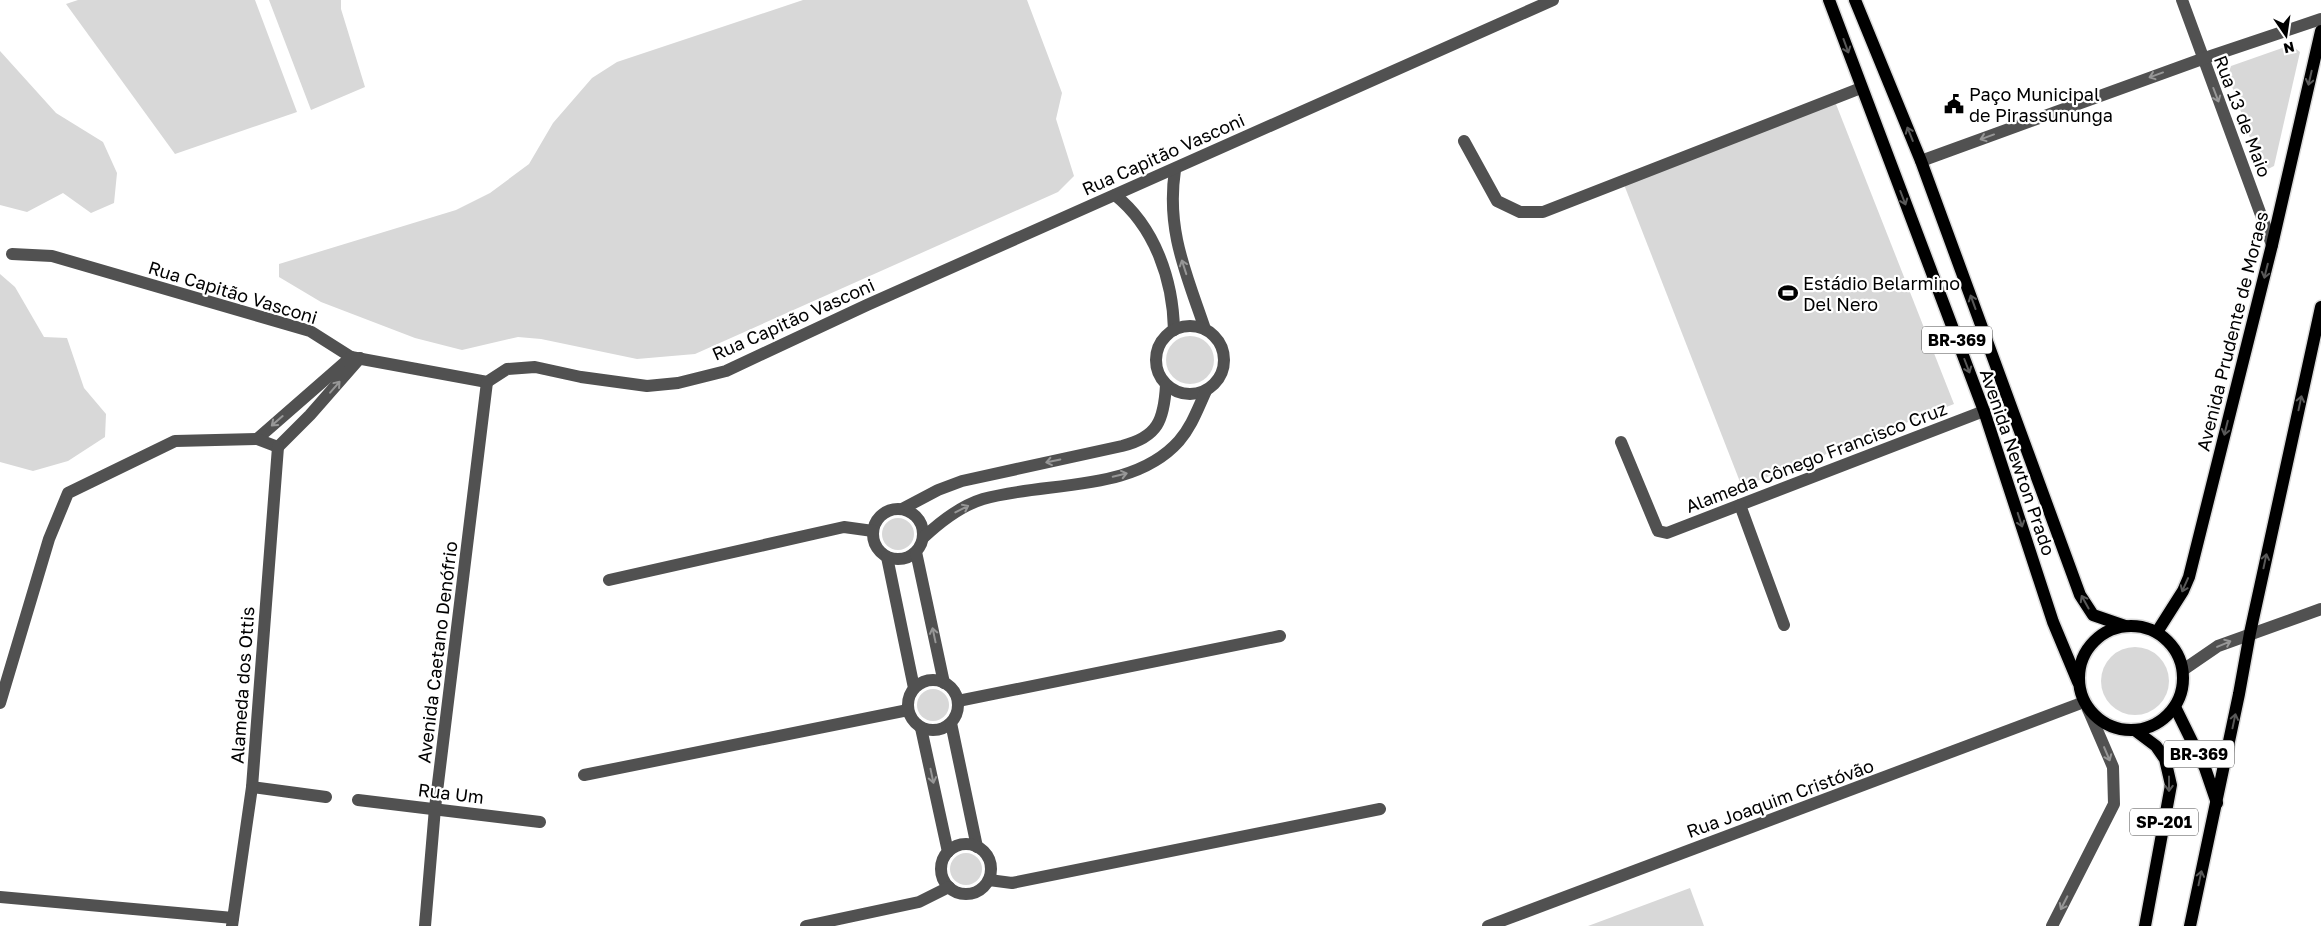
<svg xmlns="http://www.w3.org/2000/svg" width="2321" height="926" font-family="'Golos Text',sans-serif">
	<style>
		.green { fill: #d8d8d8 }
		.lines { fill: none; stroke-linecap: round; stroke-linejoin: round }
		.major-casing { stroke: #dbdbdb; stroke-width: 15 }
		.minor { stroke: #515151; stroke-width: 12 }
		.major { stroke: #000; stroke-width: 12 }
		.oneway { stroke: #595959 }
		.oneway2 { stroke: #979797 }
		.labels { text-anchor: middle; dominant-baseline: central; stroke-width: 4.5; stroke-linejoin: round; paint-order: stroke }
		.shield { fill: #fff; stroke: #4c4c4c; stroke-width: 1 }
		.shield-label { font-size: 16px; font-weight: bold; fill: #000 }
		.poi-label { font-size: 18px; fill: #000; stroke: #fff; text-anchor: start }
		.street-label { font-size: 18px; fill: #000; stroke: #fff }
	</style>
	<rect width="100%" height="100%" fill="#fff"/>
	<g class="green">
		<polygon points="78,0 255,0 297,112 175,154 66,4"/>
		<polygon points="269,0 341,0 341,9 365,87 311,110"/>
		<polygon points="803,0 1027,0 1062,93 1056,119 1074,176 1058,192 695,354 637,359 541,339 518,337 462,350 415,338 321,302 279,277 279,264 456,210 490,193 529,164 553,123 592,78 617,62"/>
		<polygon points="2291,45 2300,52 2274,166 2262,172 2228,75 2231,66"/>
		<polygon points="0,51 56,113 103,142 117,173 114,203 91,213 63,193 27,212 0,205"/>
		<polygon points="1834,99 1954,404 1742,487 1623,182"/>
		<polygon points="0,274 15,287 44,337 67,338 84,388 106,414 105,437 68,461 33,471 0,462"/>
		<circle cx="1190" cy="360" r="24"/>
		<circle cx="898" cy="534" r="16"/>
		<circle cx="2135" cy="681" r="34"/>
		<circle cx="933" cy="705" r="16"/>
		<circle cx="966" cy="869" r="16"/>
		<polygon points="1690,888 1704,926 1588,926"/>
	</g>
	<g class="lines">
		<defs>
			<g id="major">
				<polyline points="1829,0 1984,411 2053,622 2078,682"/>
				<polyline points="1855,0 1921,161 2080,595 2093,615 2125,626"/>
				<circle cx="2131" cy="678" r="52"/>
				<polyline points="2157,632 2183,591 2189,577 2272,245 2321,31"/>
				<polyline points="2175,707 2205,768 2217,803"/>
				<polyline points="2136,731 2156,746 2165,759 2171,785 2145,926"/>
				<polyline points="2190,926 2239,694 2250,633 2321,307"/>
			</g>
		</defs>
		<use href="#major" class="major-casing"/>
		<g class="minor">
			<polyline points="2182,0 2272,245"/>
			<polyline points="1464,141 1497,201 1520,212 1543,212 1861,88"/>
			<polyline points="1921,161 2202,59 2321,19"/>
			<path d="M1175,170C1166,230 1186,273 1205,329"/>
			<path d="M1115,195C1155,227 1173,280 1174,330"/>
			<polyline points="12,254 52,256 310,331 351,357 487,382 507,369 535,367 581,377 647,386 678,383 726,371 867,305 1553,0"/>
			<circle cx="1190" cy="360" r="34"/>
			<polyline points="257,439 351,357"/>
			<polyline points="1621,442 1658,531 1667,533 1984,411"/>
			<polyline points="278,447 310,415 360,358"/>
			<polyline points="1740,505 1784,625"/>
			<circle cx="898" cy="534" r="25"/>
			<path d="M902,509L938,490L962,481L1122,446C1158,437 1164,420 1166,385"/>
			<path d="M923,538C941,521 960,506 983,499C1046,481 1133,493 1179,441C1192,426 1198,408 1206,391"/>
			<polyline points="916,552 944,683"/>
			<polyline points="887,557 914,688"/>
			<polyline points="609,580 844,527 873,531"/>
			<polyline points="2183,670 2218,646 2321,609"/>
			<circle cx="933" cy="705" r="25"/>
			<polyline points="958,701 1280,636"/>
			<polyline points="0,703 49,539 68,493 175,441 257,439 278,447"/>
			<polyline points="951,723 977,847"/>
			<polyline points="921,728 948,852"/>
			<polyline points="584,775 908,710"/>
			<polyline points="252,787 326,797"/>
			<polyline points="358,800 540,822"/>
			<circle cx="966" cy="869" r="25"/>
			<polyline points="989,880 1012,883 1380,809"/>
			<polyline points="0,897 233,918"/>
			<polyline points="232,926 252,787 278,447"/>
			<polyline points="425,926 435,808 487,382"/>
			<polyline points="806,926 919,902 949,887"/>
			<polyline points="1488,926 2084,702"/>
			<polyline points="2052,926 2114,804 2113,767 2088,709"/>
		</g>
		<use href="#major" class="major"/>
	</g>
	<defs><path id="oneway-shaft" d="M-6 0H5M1.5-3L5.5 0L1.5 3" fill="none" stroke-width="1.6" stroke-linecap="round" stroke-linejoin="round" transform="scale(1.25)"/></defs>
	<g class="oneway">
		<use href="#oneway-shaft" transform="translate(1846 46) rotate(70)"/>
		<use href="#oneway-shaft" transform="translate(2310 78) rotate(103)"/>
		<use href="#oneway-shaft" transform="translate(1910 134) rotate(-112)"/>
		<use href="#oneway-shaft" transform="translate(1903 198) rotate(69)"/>
		<use href="#oneway-shaft" transform="translate(2266 271) rotate(104)"/>
		<use href="#oneway-shaft" transform="translate(1973 302) rotate(-110)"/>
		<use href="#oneway-shaft" transform="translate(1967 366) rotate(69)"/>
		<use href="#oneway-shaft" transform="translate(2300 403) rotate(-78)"/>
		<use href="#oneway-shaft" transform="translate(2226 428) rotate(104)"/>
		<use href="#oneway-shaft" transform="translate(2020 520) rotate(72)"/>
		<use href="#oneway-shaft" transform="translate(2265 561) rotate(-78)"/>
		<use href="#oneway-shaft" transform="translate(2185 585) rotate(114)"/>
		<use href="#oneway-shaft" transform="translate(2085 602) rotate(-119)"/>
		<use href="#oneway-shaft" transform="translate(2234 721) rotate(-78)"/>
		<use href="#oneway-shaft" transform="translate(2169 784) rotate(90)"/>
		<use href="#oneway-shaft" transform="translate(2200 878) rotate(-78)"/>
	</g>
	<g class="oneway2">
		<use href="#oneway-shaft" transform="translate(2156 75) rotate(160)"/>
		<use href="#oneway-shaft" transform="translate(2216 95) rotate(69)"/>
		<use href="#oneway-shaft" transform="translate(1987 137) rotate(160)"/>
		<use href="#oneway-shaft" transform="translate(1184 267) rotate(-108)"/>
		<use href="#oneway-shaft" transform="translate(335 387) rotate(-49)"/>
		<use href="#oneway-shaft" transform="translate(277 421) rotate(139)"/>
		<use href="#oneway-shaft" transform="translate(1053 461) rotate(168)"/>
		<use href="#oneway-shaft" transform="translate(1120 475) rotate(-13)"/>
		<use href="#oneway-shaft" transform="translate(962 509) rotate(-27)"/>
		<use href="#oneway-shaft" transform="translate(934 635) rotate(-102)"/>
		<use href="#oneway-shaft" transform="translate(2224 644) rotate(-23)"/>
		<use href="#oneway-shaft" transform="translate(2107 754) rotate(67)"/>
		<use href="#oneway-shaft" transform="translate(932 776) rotate(78)"/>
		<use href="#oneway-shaft" transform="translate(2064 903) rotate(117)"/>
	</g>
	<defs>
		<symbol id="civic-bare" viewBox="-9 -9 18 18"><path d="M-.6-6.5H3V-4.5H.6V-3L4-1V1h2V6H-6V1h2V-1L-.6-3ZM-1.2 2.5V6h2.4V2.5Z" fill="#000" stroke="#fff" stroke-width="2.5" paint-order="stroke"/></symbol>
		<symbol id="stadium-bare" viewBox="-9 -9 18 18"><path d="M0-5a6.5 5 0 1 0 0 10a6.5 5 0 1 0 0-10ZM-3.5-1.8h7v3.6h-7Z" fill="#000" stroke="#fff" stroke-width="2.5" paint-order="stroke"/></symbol>
	</defs>
	<g fill-rule="evenodd">
		<use href="#civic-bare" x="1940" y="90" width="28" height="28"/>
		<use href="#stadium-bare" x="1774" y="279" width="28" height="28"/>
	</g>
	<g class="labels">
		<g class="shield">
			<rect x="1922" y="326.5" width="70" height="27" rx="4"/>
			<rect x="2164" y="740.5" width="70" height="27" rx="4"/>
			<rect x="2130" y="808.5" width="68" height="27" rx="4"/>
		</g>
		<g class="shield-label">
			<text x="1957" y="340">BR-369</text>
			<text x="2199" y="754">BR-369</text>
			<text x="2164" y="822">SP-201</text>
		</g>
		<g class="poi-label">
			<text x="1969" y="94">Paço Municipal<tspan x="1969" dy="21">de Pirassununga</tspan></text>
			<text x="1803" y="283">Estádio Belarmino<tspan x="1803" dy="21">Del Nero</tspan></text>
		</g>
		<g class="street-label">
			<text transform="translate(2243 116) rotate(69)">Rua 13 de Maio</text>
			<text transform="translate(1163 154) rotate(-24)">Rua Capitão Vasconi</text>
			<text transform="translate(233 292) rotate(17)">Rua Capitão Vasconi</text>
			<text transform="translate(793 319) rotate(-24)">Rua Capitão Vasconi</text>
			<text transform="translate(2232 331) rotate(-76)">Avenida Prudente de Moraes</text>
			<text transform="translate(1816 457) rotate(-21)">Alameda Cônego Francisco Cruz</text>
			<text transform="translate(2018 462) rotate(71)">Avenida Newton Prado</text>
			<text transform="translate(437 652) rotate(-83)">Avenida Caetano Denófrio</text>
			<text transform="translate(242 685) rotate(-86)">Alameda dos Ottis</text>
			<text transform="translate(451 793) rotate(7)">Rua Um</text>
			<text transform="translate(1780 798) rotate(-20)">Rua Joaquim Cristóvão</text>
		</g>
	</g>
	<g transform="translate(2286 35) rotate(167)" stroke="#ffffff" stroke-width="4" paint-order="stroke">
	<path d="M0-4L9 19L0 12L-9 19Z" fill="#000000"/>
	<text y="-8" font-size="14" font-weight="bold" text-anchor="middle" fill="#000000">N</text>
	</g>
</svg>
